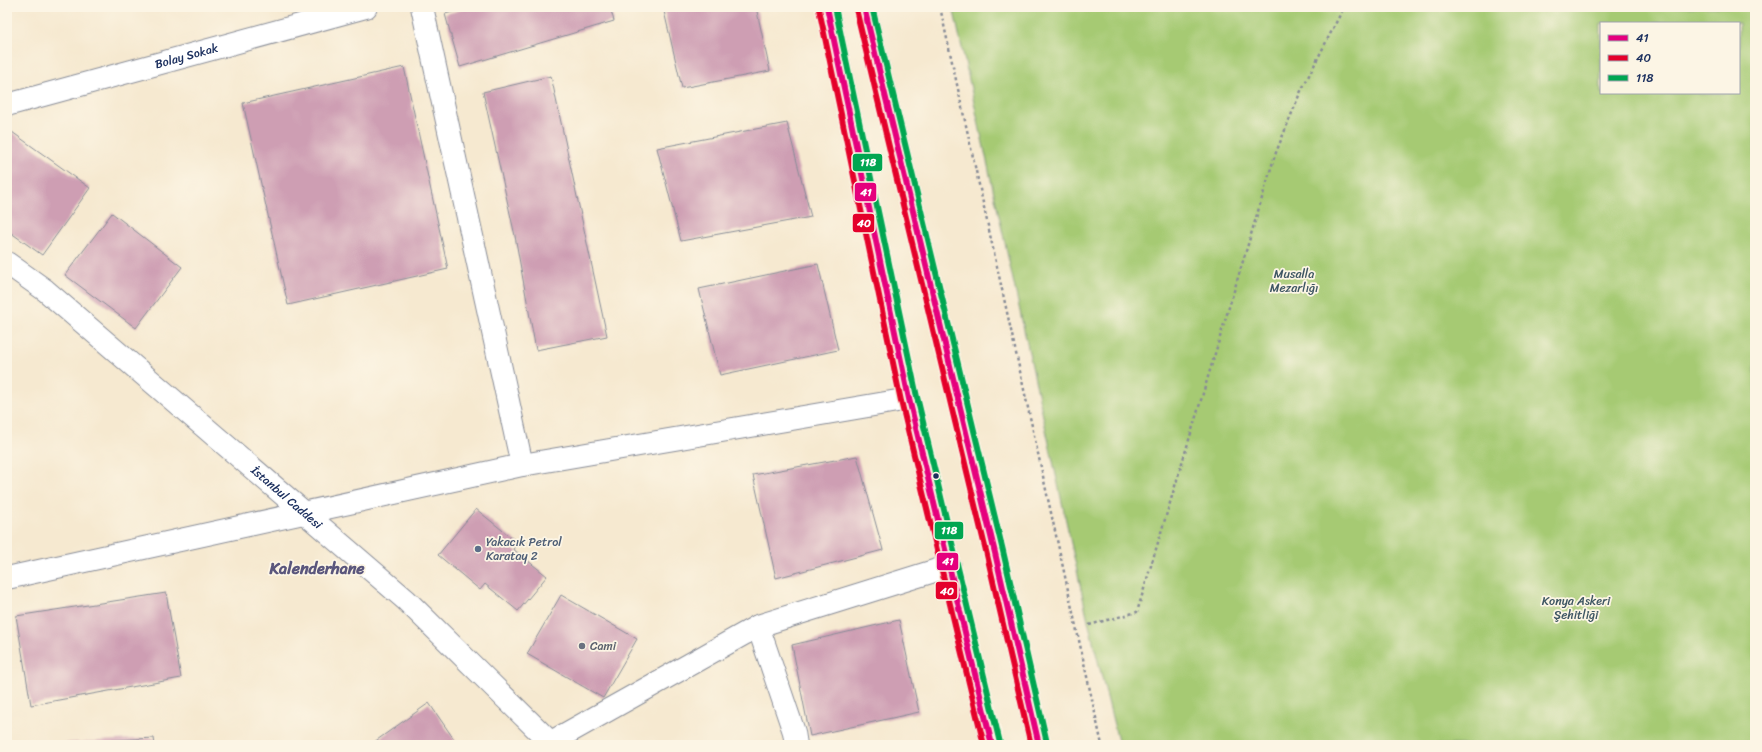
<svg xmlns="http://www.w3.org/2000/svg" width="1762" height="752" font-family="Sriracha,sans-serif">
	<style>
		.green { fill: #a6ca73; stroke: #607c68; fill-rule: evenodd }
		.building { fill: #ce9eb3 }
		.lines { fill: none; stroke-linecap: round; stroke-linejoin: round }
		.minor-casing { stroke: #888c97; stroke-width: 24 }
		.tertiary-casing { stroke: #888c97; stroke-width: 24 }
		.primary-casing { stroke: #888c97; stroke-width: 24 }
		.path { stroke: #888c97; stroke-width: 2.5; stroke-dasharray: 3 3; stroke-linecap: butt }
		.minor { stroke: #fff; stroke-width: 22 }
		.tertiary { stroke: #fff; stroke-width: 22 }
		.primary { stroke: #fcbd6f; stroke-width: 22 }
		.bus-1-casing { stroke: #fcf5e5; stroke-width: 9 }
		.bus-2-casing { stroke: #fcf5e5; stroke-width: 9 }
		.bus-3-casing { stroke: #fcf5e5; stroke-width: 9 }
		.bus-1 { stroke: #e5007d; stroke-width: 6 }
		.bus-2 { stroke: #e4002b; stroke-width: 6 }
		.bus-3 { stroke: #00a651; stroke-width: 6 }
		.bus-dot { fill: #1b2f5e; stroke: #fcf5e5; stroke-width: 1.5 }
		.service-dot { fill: #5c6f8a; stroke: #fcf5e5; stroke-width: 1.5 }
		.worship-dot { fill: #6b7280; stroke: #fcf5e5; stroke-width: 1.5 }
		.labels { text-anchor: middle; dominant-baseline: central; stroke-width: 3.5; stroke-linejoin: round; paint-order: stroke }
		.street-label { font-size: 12px; fill: #1b2f5e; stroke: #fcf5e5 }
		.park-label { font-size: 12px; fill: #3e5663; stroke: #fcf5e5 }
		.service-label { font-size: 12px; fill: #4e5e75; stroke: #fcf5e5; text-anchor: start }
		.worship-label { font-size: 12px; fill: #5b616d; stroke: #fcf5e5; text-anchor: start }
		.district-label { font-size: 16px; font-weight: bold; fill: #5a567c; stroke: #fcf5e5 }
		.line-badge { stroke: #fcf5e5; stroke-width: 1.5 }
		.badge-label { font-size: 11px; text-anchor: middle; font-weight: bold; fill: #fff }
	</style>
	<rect width="100%" height="100%" fill="#fcf5e5"/>
	<filter id="ink" filterUnits="userSpaceOnUse"><feTurbulence type="fractalNoise" baseFrequency=".025" numOctaves="2"/><feDisplacementMap in="SourceGraphic" scale="8" xChannelSelector="R" yChannelSelector="G"/><feConvolveMatrix kernelMatrix="1 2 1 2 8 2 1 2 1" color-interpolation-filters="sRGB"/></filter>
	<filter id="wash" filterUnits="userSpaceOnUse"><feTurbulence type="fractalNoise" baseFrequency=".012" numOctaves="4" result="noise"/><feDisplacementMap in="SourceGraphic" scale="16" xChannelSelector="R" yChannelSelector="G"/><feGaussianBlur stdDeviation="0.9" result="paint"/><feColorMatrix in="noise" values="0 0 0 0 0 0 0 0 0 0 0 0 0 0 0 0 0 1.4 0 .05"/><feComposite in="paint" operator="in"/></filter>
	<g filter="url(#wash)">
		<rect width="100%" height="100%" fill="#f6e9d0"/>
		<path class="green" d="M953,7H1755V745H1119L1089,625ZM1601,23H1739V93H1601Z"/>
		<g id="blocks">
			<g class="building">
				<polygon points="471,7 610,7 614,21 460,67 445,14"/>
				<polygon points="663,7 756,7 770,71 682,88"/>
				<polygon points="404,67 448,269 288,305 243,103"/>
				<polygon points="551,76 607,336 536,350 515,236 483,92"/>
				<polygon points="787,123 811,217 681,241 657,148"/>
				<polygon points="12,132 90,188 42,255 7,230 7,139"/>
				<polygon points="112,213 182,267 136,328 65,275"/>
				<polygon points="818,264 838,350 720,375 699,289"/>
				<polygon points="857,456 883,550 776,578 753,475"/>
				<polygon points="476,509 518,543 513,549 547,576 518,611 485,584 480,590 438,555"/>
				<polygon points="166,593 181,678 31,705 16,616"/>
				<polygon points="561,595 637,639 603,698 527,654"/>
				<polygon points="899,620 919,712 810,736 792,645"/>
				<polygon points="429,703 458,745 370,745"/>
				<polygon points="154,738 155,745 44,745 44,744"/>
			</g>
		</g>
	</g>
	<g filter="url(#ink)">
		<use href="#blocks" fill-opacity="0" stroke="#888c97" stroke-width="1"/>
		<g class="lines">
			<defs>
				<g id="minor">
					<polyline points="422,7 522,465"/>
					<path id="s1" d="M7,105L366,7"/>
					<polyline points="7,578 522,465 909,399"/>
					<polyline points="758,626 794,732 796,745"/>
					<polyline points="546,745 758,626 950,566"/>
				</g>
				<g id="tertiary">
					<path id="s2" d="M7,263L45,290L406,600L553,745"/>
				</g>
				<g id="primary">
					<polyline points="827,7 909,399 992,745"/>
					<polyline points="864,7 995,553 1039,745"/>
				</g>
			</defs>
			<use href="#minor" class="minor-casing"/>
			<use href="#tertiary" class="tertiary-casing"/>
			<use href="#primary" class="primary-casing"/>
			<g class="path">
				<polyline points="940,7 1102,745"/>
				<polyline points="1089,625 1137,612 1275,155 1300,93 1344,7"/>
			</g>
			<use href="#minor" class="minor"/>
			<use href="#tertiary" class="tertiary"/>
			<use href="#primary" class="primary"/>
			<defs>
				<g id="bus-1">
					<polyline points="827,7 909,399 992,745"/>
					<polyline points="864,7 995,553 1039,745"/>
				</g>
				<g id="bus-2">
					<polyline points="819,9 901,401 984,745"/>
					<polyline points="856,9 987,555 1031,745"/>
				</g>
				<g id="bus-3">
					<polyline points="835,7 917,397 1000,743"/>
					<polyline points="872,7 1003,551 1047,743"/>
				</g>
			</defs>
			<use href="#bus-1" class="bus-1-casing"/>
			<use href="#bus-2" class="bus-2-casing"/>
			<use href="#bus-3" class="bus-3-casing"/>
			<use href="#bus-1" class="bus-1"/>
			<use href="#bus-2" class="bus-2"/>
			<use href="#bus-3" class="bus-3"/>
		</g>
	</g>
	<circle class="bus-dot" cx="936" cy="476" r="3.5"/>
	<circle class="service-dot" cx="478" cy="549" r="4"/>
	<circle class="worship-dot" cx="582" cy="646" r="4"/>
	<g class="labels">
		<g class="street-label">
			<text stroke="none"><textPath href="#s1" startOffset="186">Bolay Sokak</textPath></text>
			<text stroke="none"><textPath href="#s2" startOffset="365">İstanbul Caddesi</textPath></text>
		</g>
		<g class="park-label">
			<text x="1294" y="274">Musalla<tspan x="1294" dy="14">Mezarlığı</tspan></text>
			<text x="1576" y="601">Konya Askeri<tspan x="1576" dy="14">Şehitliği</tspan></text>
		</g>
		<g class="service-label">
			<text x="486" y="542">Yakacık Petrol<tspan x="486" dy="14">Karatay 2</tspan></text>
		</g>
		<g class="worship-label">
			<text x="590" y="646">Cami</text>
		</g>
		<g class="district-label">
			<text x="317" y="568">Kalenderhane</text>
		</g>
	</g>
	<g class="line-badge">
		<rect x="852" y="153" width="31" height="19" rx="4" fill="#00a651"/>
		<rect x="854" y="182" width="23" height="20" rx="4" fill="#e5007d"/>
		<rect x="852" y="213" width="23" height="20" rx="4" fill="#e4002b"/>
		<rect x="934" y="521" width="30" height="19" rx="4" fill="#00a651"/>
		<rect x="936" y="552" width="23" height="19" rx="4" fill="#e5007d"/>
		<rect x="935" y="581" width="23" height="19" rx="4" fill="#e4002b"/>
	</g>
	<g class="badge-label">
		<text x="868" y="166">118</text>
		<text x="866" y="196">41</text>
		<text x="864" y="227">40</text>
		<text x="949" y="534">118</text>
		<text x="948" y="565">41</text>
		<text x="947" y="595">40</text>
	</g>
	<rect width="1762" height="752" fill="none" stroke="#fcf5e5" stroke-width="24"/>
	<rect x="1600" y="22" width="140" height="72" fill="#fcf5e5" stroke="#a2a6af"/>
	<rect x="1608" y="35" width="20" height="6" fill="#e5007d" stroke="#a2a6af"/>
	<text x="1636" y="42" font-size="12" fill="#1b2f5e">41</text>
	<rect x="1608" y="55" width="20" height="6" fill="#e4002b" stroke="#a2a6af"/>
	<text x="1636" y="62" font-size="12" fill="#1b2f5e">40</text>
	<rect x="1608" y="75" width="20" height="6" fill="#00a651" stroke="#a2a6af"/>
	<text x="1636" y="82" font-size="12" fill="#1b2f5e">118</text>
</svg>
